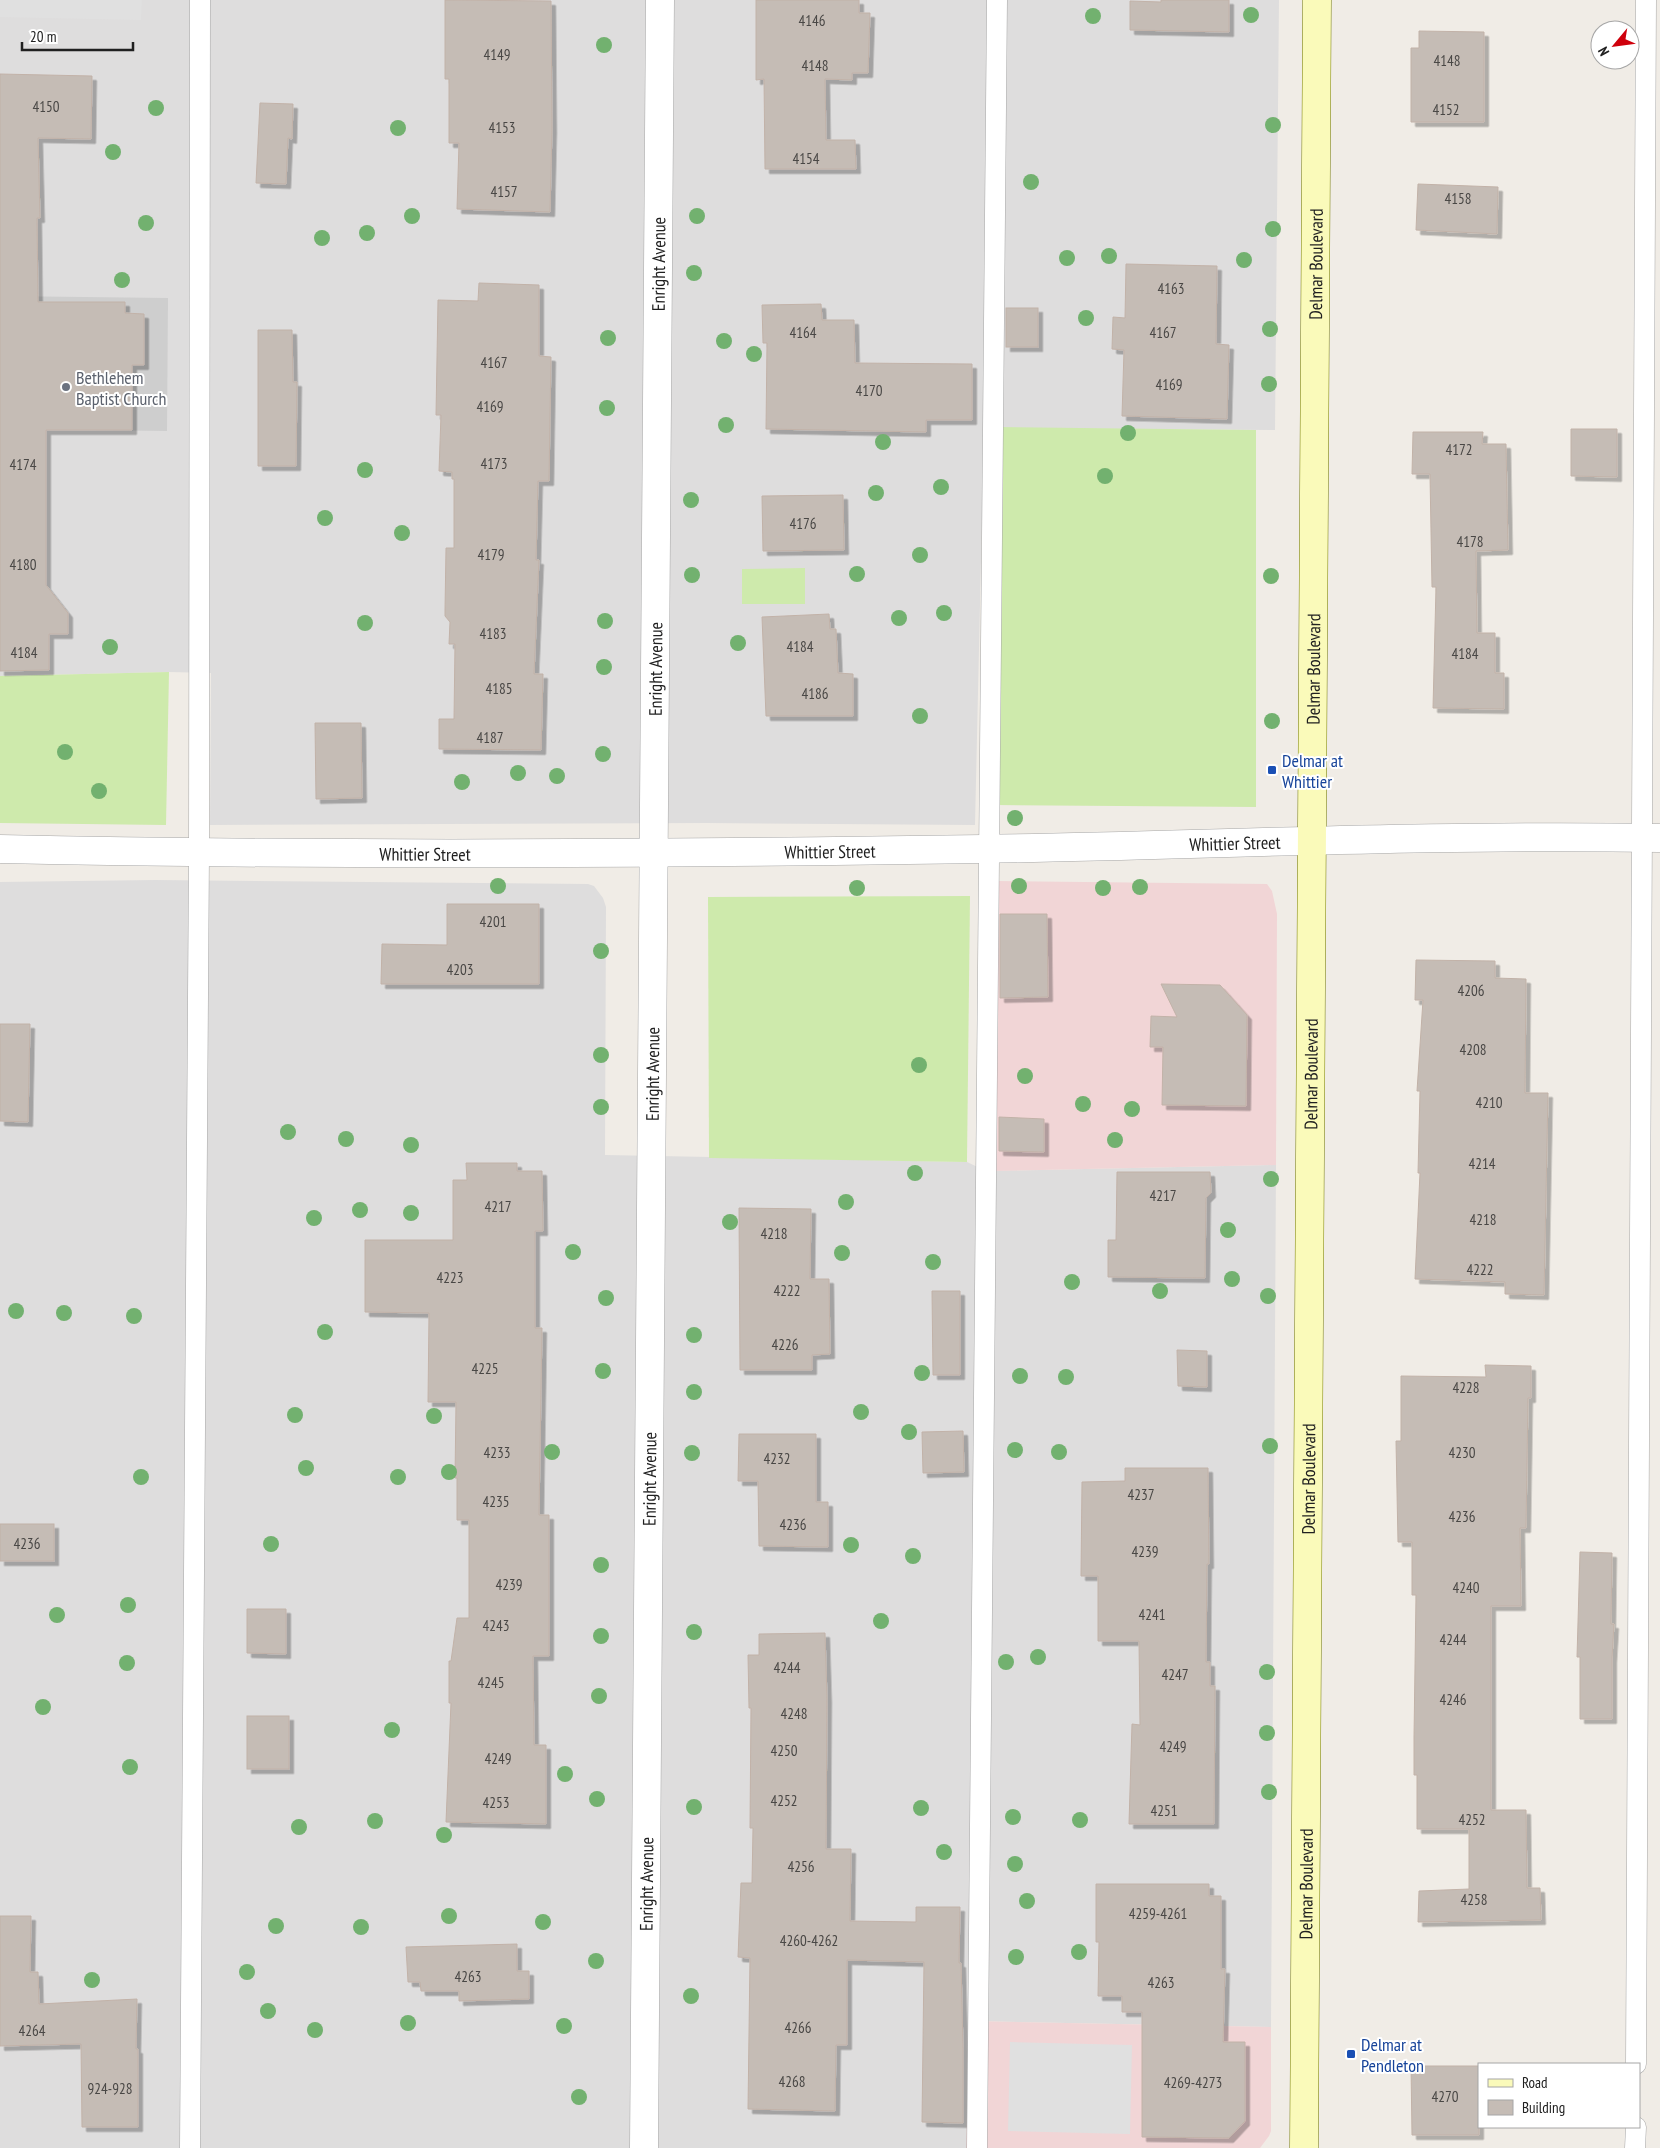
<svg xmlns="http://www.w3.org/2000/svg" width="1660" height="2148" font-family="'PT Sans Narrow',sans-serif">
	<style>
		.residential { fill: #dedddd }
		.commercial { fill: #f1d5d6 }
		.religious { fill: #cecece }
		.grass { fill: #ceeaac }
		.parking { fill: #e0e0e0 }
		.building { fill: #c5bcb5; stroke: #c2b2a8; filter: url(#shadow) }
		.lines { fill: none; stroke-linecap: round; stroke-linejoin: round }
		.service-casing { stroke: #a7a7a7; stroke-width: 21 }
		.minor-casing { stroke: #a7a7a7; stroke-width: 29 }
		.secondary-casing { stroke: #737904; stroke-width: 29 }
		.service { stroke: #fff; stroke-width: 20 }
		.minor { stroke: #fff; stroke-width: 28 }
		.secondary { stroke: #fafaba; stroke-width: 28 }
		.tree { fill: #72b16f }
		.worship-dot { fill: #6b7280; stroke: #fff; stroke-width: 2 }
		.transit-dot { fill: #1a4fb4; stroke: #fff; stroke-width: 2 }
		.labels { text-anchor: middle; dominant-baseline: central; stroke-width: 4; stroke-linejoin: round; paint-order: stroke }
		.number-label { font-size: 15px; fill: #494745 }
		.street-label { font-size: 18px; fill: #202020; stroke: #fff }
		.worship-label { font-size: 18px; fill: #5b616d; stroke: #fff; text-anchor: start }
		.transit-label { font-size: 18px; fill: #164399; stroke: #fff; text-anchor: start }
	</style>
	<defs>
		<filter id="shadow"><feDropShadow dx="4.5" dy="4.5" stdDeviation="0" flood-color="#0004"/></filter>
	</defs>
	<rect width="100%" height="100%" fill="#f0ece6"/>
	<g class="residential">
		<polygon points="0,0 1279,0 1275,430 984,428 975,825 707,823 210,825 211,673 169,672 0,676"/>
		<polygon points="155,880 588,884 594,886 603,898 606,907 605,1155 967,1162 986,1171 1276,1165 1271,2027 970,2021 966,2148 0,2148 0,882"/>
	</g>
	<g class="commercial">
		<polygon points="996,881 1267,884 1272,891 1277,914 1276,1165 992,1171"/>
		<polygon points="970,2021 1271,2027 1271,2131 1269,2136 1260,2148 966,2148"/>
	</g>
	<polygon class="religious" points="0,296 168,298 167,431 0,429"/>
	<g class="grass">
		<polygon points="997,427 1256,430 1256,807 995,805"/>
		<polygon points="805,568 805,604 742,604 742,569"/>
		<polygon points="169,672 166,825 0,823 0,676"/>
		<polygon points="970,896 967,1162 709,1158 708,897"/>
	</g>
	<g class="parking">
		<polygon points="0,0 142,0 141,20 0,17"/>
		<polygon points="1010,2042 1132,2045 1130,2134 1008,2131"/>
	</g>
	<g class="building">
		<polygon points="445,0 551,1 552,129 550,212 457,209 459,143 449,143 449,79 445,79"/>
		<polygon points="756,0 859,0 859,13 870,13 868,73 852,73 852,80 825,79 826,140 855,140 856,169 765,169 764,79 756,80"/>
		<polygon points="1161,0 1229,0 1229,32 1130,30 1130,1 1161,2"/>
		<polygon points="1419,31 1484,32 1484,122 1411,122 1411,48 1419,48"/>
		<polygon points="0,74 92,76 91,139 38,138 40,218 37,218 38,302 125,302 125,313 144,314 144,365 132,365 132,430 46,430 46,585 68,613 68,634 49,634 49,670 0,671"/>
		<polygon points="260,103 293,104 292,139 288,138 286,184 256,183"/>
		<polygon points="1418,184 1498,187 1497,234 1416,230"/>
		<polygon points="1126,264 1217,266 1216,344 1229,345 1227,419 1122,416 1124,350 1112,349 1113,317 1125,318"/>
		<polygon points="479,283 539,285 539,356 551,357 549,481 538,481 536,560 539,560 534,674 543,674 541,750 439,749 439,719 454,719 455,644 449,644 450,622 445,616 445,610 446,548 454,548 454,479 452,479 452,472 439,471 441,415 436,415 438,300 478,301"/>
		<polygon points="821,304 822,320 854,320 855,363 972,364 972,420 926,420 926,432 766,429 767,343 763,343 762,305"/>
		<rect x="1006" y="308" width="32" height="39"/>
		<polygon points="258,330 292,330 293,382 297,382 296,466 258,466"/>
		<polygon points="1571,429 1617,429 1617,477 1571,476"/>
		<polygon points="1413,432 1483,432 1482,444 1506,444 1508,550 1476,551 1477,633 1495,633 1495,673 1504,673 1504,709 1433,708 1436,587 1432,587 1430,474 1412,474"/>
		<polygon points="843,495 844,550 763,551 762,496"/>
		<polygon points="829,614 830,629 836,629 838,673 853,674 853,716 766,716 762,617"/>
		<polygon points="315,723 361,723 362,798 316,799"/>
		<polygon points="447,904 539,904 539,984 381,984 382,944 447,945"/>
		<polygon points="1000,914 1047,914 1048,997 1000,998"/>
		<polygon points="1416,960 1495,961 1495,978 1526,979 1525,1093 1548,1093 1544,1295 1505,1294 1505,1282 1415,1279 1420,1173 1418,1173 1420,1091 1417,1091 1423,1000 1415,1000"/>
		<polygon points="1161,984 1220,985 1247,1015 1246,1106 1162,1105 1163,1047 1150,1047 1151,1016 1177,1017"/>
		<polygon points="0,1024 30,1024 28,1122 0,1121"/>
		<polygon points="999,1117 1044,1119 1044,1152 999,1151"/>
		<polygon points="466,1163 517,1163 517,1171 542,1171 543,1231 535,1231 535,1328 542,1328 539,1515 549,1515 549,1656 533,1656 534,1745 546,1745 546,1824 446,1822 451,1703 449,1703 449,1661 451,1661 457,1618 469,1618 469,1520 457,1520 457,1478 455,1478 456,1402 428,1402 429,1313 365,1312 365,1240 453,1240 453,1180 467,1180"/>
		<polygon points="1117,1172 1210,1172 1211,1193 1206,1198 1205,1278 1108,1277 1108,1240 1116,1240"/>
		<polygon points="739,1208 811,1209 810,1279 829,1279 830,1354 812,1355 812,1370 740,1370"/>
		<polygon points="932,1291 960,1291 960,1375 933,1375"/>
		<polygon points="1177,1350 1207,1351 1207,1387 1178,1386"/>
		<polygon points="1485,1365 1531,1366 1531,1398 1528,1398 1526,1528 1520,1528 1521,1606 1491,1606 1491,1810 1526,1810 1527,1888 1540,1888 1541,1920 1418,1922 1419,1891 1469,1889 1469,1829 1417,1829 1417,1775 1414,1775 1414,1737 1416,1595 1412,1595 1412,1542 1398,1542 1396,1441 1401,1441 1401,1376 1486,1377"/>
		<polygon points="963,1431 964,1472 923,1473 922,1432"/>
		<polygon points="739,1434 816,1434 816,1502 828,1502 828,1547 759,1546 758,1481 738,1481"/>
		<polygon points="1125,1468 1208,1468 1209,1564 1207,1564 1206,1662 1210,1662 1210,1686 1215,1686 1214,1824 1129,1824 1132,1724 1140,1725 1139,1641 1098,1641 1098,1576 1081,1576 1082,1482 1125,1481"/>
		<rect x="0" y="1524" width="54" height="37"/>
		<polygon points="1580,1552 1612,1553 1611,1624 1614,1624 1612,1658 1612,1719 1580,1719 1580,1657 1577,1657"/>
		<polygon points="247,1609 286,1609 286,1654 247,1653"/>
		<polygon points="825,1633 827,1698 826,1849 851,1849 850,1921 916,1922 916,1907 960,1907 959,1963 961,1963 963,2048 963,2123 922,2122 924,1962 847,1960 847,2045 836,2045 835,2111 748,2109 750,1958 738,1957 741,1883 752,1883 753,1828 750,1828 751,1708 749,1708 748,1655 759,1655 759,1634"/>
		<rect x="247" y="1716" width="42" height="53"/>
		<polygon points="1096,1884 1209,1884 1209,1896 1221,1896 1221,1969 1225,1969 1223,2042 1245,2042 1245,2121 1229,2138 1142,2137 1142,2012 1122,2012 1122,1996 1098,1996 1099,1942 1096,1942"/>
		<polygon points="0,1916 31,1916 30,1972 38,1972 39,2004 137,1999 136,2049 138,2049 138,2127 82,2127 81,2044 0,2046"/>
		<polygon points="517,1944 517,1971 529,1971 529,1999 459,2001 459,1991 421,1991 420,1982 408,1982 406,1947"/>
		<polygon points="1411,2066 1479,2066 1479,2135 1412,2135"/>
	</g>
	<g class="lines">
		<defs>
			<g id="service">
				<polyline points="1636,2064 1646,0"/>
				<polyline points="190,2148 199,853 200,0"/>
				<polyline points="977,2148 997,0"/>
				<polyline points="1635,2148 1636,2127"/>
			</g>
			<g id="minor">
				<path id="s1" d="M0,849C328,856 656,854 984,849C1210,845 1435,834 1660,838"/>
				<path id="s2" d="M644,2148L660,0"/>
			</g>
			<g id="secondary">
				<path id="s3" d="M1304,2148L1317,0"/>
			</g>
		</defs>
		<use href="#service" class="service-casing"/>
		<use href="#minor" class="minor-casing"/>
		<use href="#secondary" class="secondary-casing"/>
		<use href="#service" class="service"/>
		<use href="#minor" class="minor"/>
		<use href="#secondary" class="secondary"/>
	</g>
	<g class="tree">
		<circle cx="1251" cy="15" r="8"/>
		<circle cx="1093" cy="16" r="8"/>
		<circle cx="604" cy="45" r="8"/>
		<circle cx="156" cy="108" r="8"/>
		<circle cx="1273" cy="125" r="8"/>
		<circle cx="398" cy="128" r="8"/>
		<circle cx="113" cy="152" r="8"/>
		<circle cx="1031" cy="182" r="8"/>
		<circle cx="412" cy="216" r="8"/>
		<circle cx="697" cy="216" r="8"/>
		<circle cx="146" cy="223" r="8"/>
		<circle cx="1273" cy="229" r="8"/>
		<circle cx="367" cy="233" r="8"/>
		<circle cx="322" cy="238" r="8"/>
		<circle cx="1109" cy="256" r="8"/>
		<circle cx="1067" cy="258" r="8"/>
		<circle cx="1244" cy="260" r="8"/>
		<circle cx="694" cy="273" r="8"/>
		<circle cx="122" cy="280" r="8"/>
		<circle cx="1086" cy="318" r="8"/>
		<circle cx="1270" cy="329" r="8"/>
		<circle cx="608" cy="338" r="8"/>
		<circle cx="724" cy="341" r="8"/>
		<circle cx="754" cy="354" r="8"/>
		<circle cx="1269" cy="384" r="8"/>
		<circle cx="607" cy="408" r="8"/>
		<circle cx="726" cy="425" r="8"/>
		<circle cx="1128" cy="433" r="8"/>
		<circle cx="883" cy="442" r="8"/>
		<circle cx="365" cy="470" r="8"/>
		<circle cx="1105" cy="476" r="8"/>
		<circle cx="941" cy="487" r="8"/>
		<circle cx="876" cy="493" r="8"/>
		<circle cx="691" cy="500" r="8"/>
		<circle cx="325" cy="518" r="8"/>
		<circle cx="402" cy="533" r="8"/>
		<circle cx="920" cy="555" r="8"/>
		<circle cx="857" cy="574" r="8"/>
		<circle cx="692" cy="575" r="8"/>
		<circle cx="1271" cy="576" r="8"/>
		<circle cx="944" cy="613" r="8"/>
		<circle cx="899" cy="618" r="8"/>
		<circle cx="605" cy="621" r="8"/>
		<circle cx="365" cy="623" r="8"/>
		<circle cx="738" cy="643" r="8"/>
		<circle cx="110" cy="647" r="8"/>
		<circle cx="604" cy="667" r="8"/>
		<circle cx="920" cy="716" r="8"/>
		<circle cx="1272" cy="721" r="8"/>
		<circle cx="65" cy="752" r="8"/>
		<circle cx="603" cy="754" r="8"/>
		<circle cx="518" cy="773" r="8"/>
		<circle cx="557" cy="776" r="8"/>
		<circle cx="462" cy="782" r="8"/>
		<circle cx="99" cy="791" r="8"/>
		<circle cx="1015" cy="818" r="8"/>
		<circle cx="498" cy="886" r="8"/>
		<circle cx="1019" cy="886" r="8"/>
		<circle cx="1140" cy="887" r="8"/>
		<circle cx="857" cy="888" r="8"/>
		<circle cx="1103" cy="888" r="8"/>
		<circle cx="601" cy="951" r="8"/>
		<circle cx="601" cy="1055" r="8"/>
		<circle cx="919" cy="1065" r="8"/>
		<circle cx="1025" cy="1076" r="8"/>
		<circle cx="1083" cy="1104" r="8"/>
		<circle cx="601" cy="1107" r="8"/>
		<circle cx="1132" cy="1109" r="8"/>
		<circle cx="288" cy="1132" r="8"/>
		<circle cx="346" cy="1139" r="8"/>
		<circle cx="1115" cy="1140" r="8"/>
		<circle cx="411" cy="1145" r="8"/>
		<circle cx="915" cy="1173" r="8"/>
		<circle cx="1271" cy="1179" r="8"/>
		<circle cx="846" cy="1202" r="8"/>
		<circle cx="360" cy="1210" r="8"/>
		<circle cx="411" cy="1213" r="8"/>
		<circle cx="314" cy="1218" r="8"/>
		<circle cx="730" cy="1222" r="8"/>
		<circle cx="1228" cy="1230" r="8"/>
		<circle cx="573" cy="1252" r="8"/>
		<circle cx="842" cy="1253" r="8"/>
		<circle cx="933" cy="1262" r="8"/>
		<circle cx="1232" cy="1279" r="8"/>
		<circle cx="1072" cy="1282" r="8"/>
		<circle cx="1160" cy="1291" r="8"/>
		<circle cx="1268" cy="1296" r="8"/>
		<circle cx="606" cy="1298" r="8"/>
		<circle cx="16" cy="1311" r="8"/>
		<circle cx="64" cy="1313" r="8"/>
		<circle cx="134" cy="1316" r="8"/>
		<circle cx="325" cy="1332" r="8"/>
		<circle cx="694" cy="1335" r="8"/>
		<circle cx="603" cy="1371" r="8"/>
		<circle cx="922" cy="1373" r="8"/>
		<circle cx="1020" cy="1376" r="8"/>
		<circle cx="1066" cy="1377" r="8"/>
		<circle cx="694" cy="1392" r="8"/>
		<circle cx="861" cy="1412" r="8"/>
		<circle cx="295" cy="1415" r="8"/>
		<circle cx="434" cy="1416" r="8"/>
		<circle cx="909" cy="1432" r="8"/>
		<circle cx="1270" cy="1446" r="8"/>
		<circle cx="1015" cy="1450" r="8"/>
		<circle cx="552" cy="1452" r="8"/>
		<circle cx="1059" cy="1452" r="8"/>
		<circle cx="692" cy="1453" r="8"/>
		<circle cx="306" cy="1468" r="8"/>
		<circle cx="449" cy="1472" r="8"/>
		<circle cx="141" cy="1477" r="8"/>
		<circle cx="398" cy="1477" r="8"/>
		<circle cx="271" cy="1544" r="8"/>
		<circle cx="851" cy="1545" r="8"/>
		<circle cx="913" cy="1556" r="8"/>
		<circle cx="601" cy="1565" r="8"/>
		<circle cx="128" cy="1605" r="8"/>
		<circle cx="57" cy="1615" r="8"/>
		<circle cx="881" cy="1621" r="8"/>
		<circle cx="694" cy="1632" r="8"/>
		<circle cx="601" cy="1636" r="8"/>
		<circle cx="1038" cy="1657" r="8"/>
		<circle cx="1006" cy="1662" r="8"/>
		<circle cx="127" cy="1663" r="8"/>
		<circle cx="1267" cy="1672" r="8"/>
		<circle cx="599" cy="1696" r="8"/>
		<circle cx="43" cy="1707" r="8"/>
		<circle cx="392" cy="1730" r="8"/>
		<circle cx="1267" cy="1733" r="8"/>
		<circle cx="130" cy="1767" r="8"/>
		<circle cx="565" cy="1774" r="8"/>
		<circle cx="1269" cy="1792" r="8"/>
		<circle cx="597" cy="1799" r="8"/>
		<circle cx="694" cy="1807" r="8"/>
		<circle cx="921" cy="1808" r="8"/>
		<circle cx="1013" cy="1817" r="8"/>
		<circle cx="1080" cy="1820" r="8"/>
		<circle cx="375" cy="1821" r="8"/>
		<circle cx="299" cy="1827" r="8"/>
		<circle cx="444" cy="1835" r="8"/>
		<circle cx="944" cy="1852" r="8"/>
		<circle cx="1015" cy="1864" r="8"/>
		<circle cx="1027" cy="1901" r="8"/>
		<circle cx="449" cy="1916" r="8"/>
		<circle cx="543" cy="1922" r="8"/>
		<circle cx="276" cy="1926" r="8"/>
		<circle cx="361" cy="1927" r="8"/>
		<circle cx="1079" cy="1952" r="8"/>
		<circle cx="1016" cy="1957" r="8"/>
		<circle cx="596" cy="1961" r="8"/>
		<circle cx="247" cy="1972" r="8"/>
		<circle cx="92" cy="1980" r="8"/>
		<circle cx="691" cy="1996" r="8"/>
		<circle cx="268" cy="2011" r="8"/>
		<circle cx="408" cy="2023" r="8"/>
		<circle cx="564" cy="2026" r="8"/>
		<circle cx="315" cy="2030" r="8"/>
		<circle cx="579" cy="2097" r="8"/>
	</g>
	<circle class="worship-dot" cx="66" cy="387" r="5"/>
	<g class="transit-dot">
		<rect x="1267" y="765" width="10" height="10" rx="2.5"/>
		<rect x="1346" y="2049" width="10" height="10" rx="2.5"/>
	</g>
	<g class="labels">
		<g class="number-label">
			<text x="812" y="20">4146</text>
			<text x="497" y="54">4149</text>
			<text x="1447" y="60">4148</text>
			<text x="815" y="65">4148</text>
			<text x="46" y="106">4150</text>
			<text x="1446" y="109">4152</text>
			<text x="502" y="127">4153</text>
			<text x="806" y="158">4154</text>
			<text x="504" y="191">4157</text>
			<text x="1458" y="198">4158</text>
			<text x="1171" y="288">4163</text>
			<text x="803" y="332">4164</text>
			<text x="1163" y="332">4167</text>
			<text x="494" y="362">4167</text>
			<text x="1169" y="384">4169</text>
			<text x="869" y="390">4170</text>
			<text x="490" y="406">4169</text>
			<text x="1459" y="449">4172</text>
			<text x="494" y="463">4173</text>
			<text x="23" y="464">4174</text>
			<text x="803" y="523">4176</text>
			<text x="1470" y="541">4178</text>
			<text x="491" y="554">4179</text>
			<text x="23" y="564">4180</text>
			<text x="493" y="633">4183</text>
			<text x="800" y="646">4184</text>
			<text x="24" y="652">4184</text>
			<text x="1465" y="653">4184</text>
			<text x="499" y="688">4185</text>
			<text x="815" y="693">4186</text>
			<text x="490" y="737">4187</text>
			<text x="493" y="921">4201</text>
			<text x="460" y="969">4203</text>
			<text x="1471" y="990">4206</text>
			<text x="1473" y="1049">4208</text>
			<text x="1489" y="1102">4210</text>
			<text x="1482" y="1163">4214</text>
			<text x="1163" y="1195">4217</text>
			<text x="498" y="1206">4217</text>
			<text x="1483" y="1219">4218</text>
			<text x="774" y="1233">4218</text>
			<text x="1480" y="1269">4222</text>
			<text x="450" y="1277">4223</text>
			<text x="787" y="1290">4222</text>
			<text x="785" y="1344">4226</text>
			<text x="485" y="1368">4225</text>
			<text x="1466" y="1387">4228</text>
			<text x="497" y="1452">4233</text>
			<text x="1462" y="1452">4230</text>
			<text x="777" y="1458">4232</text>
			<text x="1141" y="1494">4237</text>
			<text x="496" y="1501">4235</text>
			<text x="1462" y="1516">4236</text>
			<text x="793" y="1524">4236</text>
			<text x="27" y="1543">4236</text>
			<text x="1145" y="1551">4239</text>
			<text x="509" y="1584">4239</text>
			<text x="1466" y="1587">4240</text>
			<text x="1152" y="1614">4241</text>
			<text x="496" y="1625">4243</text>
			<text x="1453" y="1639">4244</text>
			<text x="787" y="1667">4244</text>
			<text x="1175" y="1674">4247</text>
			<text x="491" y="1682">4245</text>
			<text x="1453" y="1699">4246</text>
			<text x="794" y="1713">4248</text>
			<text x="1173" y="1746">4249</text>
			<text x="784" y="1750">4250</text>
			<text x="498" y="1758">4249</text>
			<text x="784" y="1800">4252</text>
			<text x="496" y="1802">4253</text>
			<text x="1164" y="1810">4251</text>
			<text x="1472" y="1819">4252</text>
			<text x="801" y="1866">4256</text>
			<text x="1474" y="1899">4258</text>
			<text x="1158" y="1913">4259-4261</text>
			<text x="809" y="1940">4260-4262</text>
			<text x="468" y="1976">4263</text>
			<text x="1161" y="1982">4263</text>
			<text x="798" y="2027">4266</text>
			<text x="32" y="2030">4264</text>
			<text x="792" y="2081">4268</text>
			<text x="1193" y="2082">4269-4273</text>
			<text x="110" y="2088">924-928</text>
			<text x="1445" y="2096">4270</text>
		</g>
		<g class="street-label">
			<text stroke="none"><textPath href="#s2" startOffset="1884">Enright Avenue</textPath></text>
			<text stroke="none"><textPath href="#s3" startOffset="1884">Delmar Boulevard</textPath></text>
			<text stroke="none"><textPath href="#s2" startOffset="1479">Enright Avenue</textPath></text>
			<text stroke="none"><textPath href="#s3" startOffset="1479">Delmar Boulevard</textPath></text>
			<text stroke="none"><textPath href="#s1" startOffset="1235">Whittier Street</textPath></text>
			<text stroke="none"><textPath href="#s1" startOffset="830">Whittier Street</textPath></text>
			<text stroke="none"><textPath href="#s1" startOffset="425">Whittier Street</textPath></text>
			<text stroke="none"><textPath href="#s2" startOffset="1074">Enright Avenue</textPath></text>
			<text stroke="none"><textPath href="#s3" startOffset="1074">Delmar Boulevard</textPath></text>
			<text stroke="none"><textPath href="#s2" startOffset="669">Enright Avenue</textPath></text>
			<text stroke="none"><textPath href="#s3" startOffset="669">Delmar Boulevard</textPath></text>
			<text stroke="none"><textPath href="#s2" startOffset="264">Enright Avenue</textPath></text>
			<text stroke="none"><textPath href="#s3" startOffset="264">Delmar Boulevard</textPath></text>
		</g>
		<g class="worship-label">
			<text x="76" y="377">Bethlehem<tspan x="76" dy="21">Baptist Church</tspan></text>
		</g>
		<g class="transit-label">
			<text x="1282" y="760">Delmar at<tspan x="1282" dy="21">Whittier</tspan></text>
			<text x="1361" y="2044">Delmar at<tspan x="1361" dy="21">Pendleton</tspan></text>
		</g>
	</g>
	<rect x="1478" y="2063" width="162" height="65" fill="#ffffff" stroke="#a6a6a6"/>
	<rect x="1488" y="2079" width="25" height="8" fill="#fafaba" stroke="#a6a6a6"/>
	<text x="1522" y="2088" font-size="15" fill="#202020">Road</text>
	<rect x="1488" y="2100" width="25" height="15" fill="#c5bcb5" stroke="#a6a6a6"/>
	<text x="1522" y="2113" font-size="15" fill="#202020">Building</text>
	<g transform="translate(1615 45) rotate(241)"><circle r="24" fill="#ffffff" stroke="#a6a6a6"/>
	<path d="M0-4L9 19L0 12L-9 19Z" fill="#cf000c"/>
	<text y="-8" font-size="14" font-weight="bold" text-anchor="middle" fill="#202020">N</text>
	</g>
	<path d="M22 42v8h111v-8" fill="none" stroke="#202020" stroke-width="2.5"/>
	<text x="30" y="42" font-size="15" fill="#202020" stroke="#ffffff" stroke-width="4" paint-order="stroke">20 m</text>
</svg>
